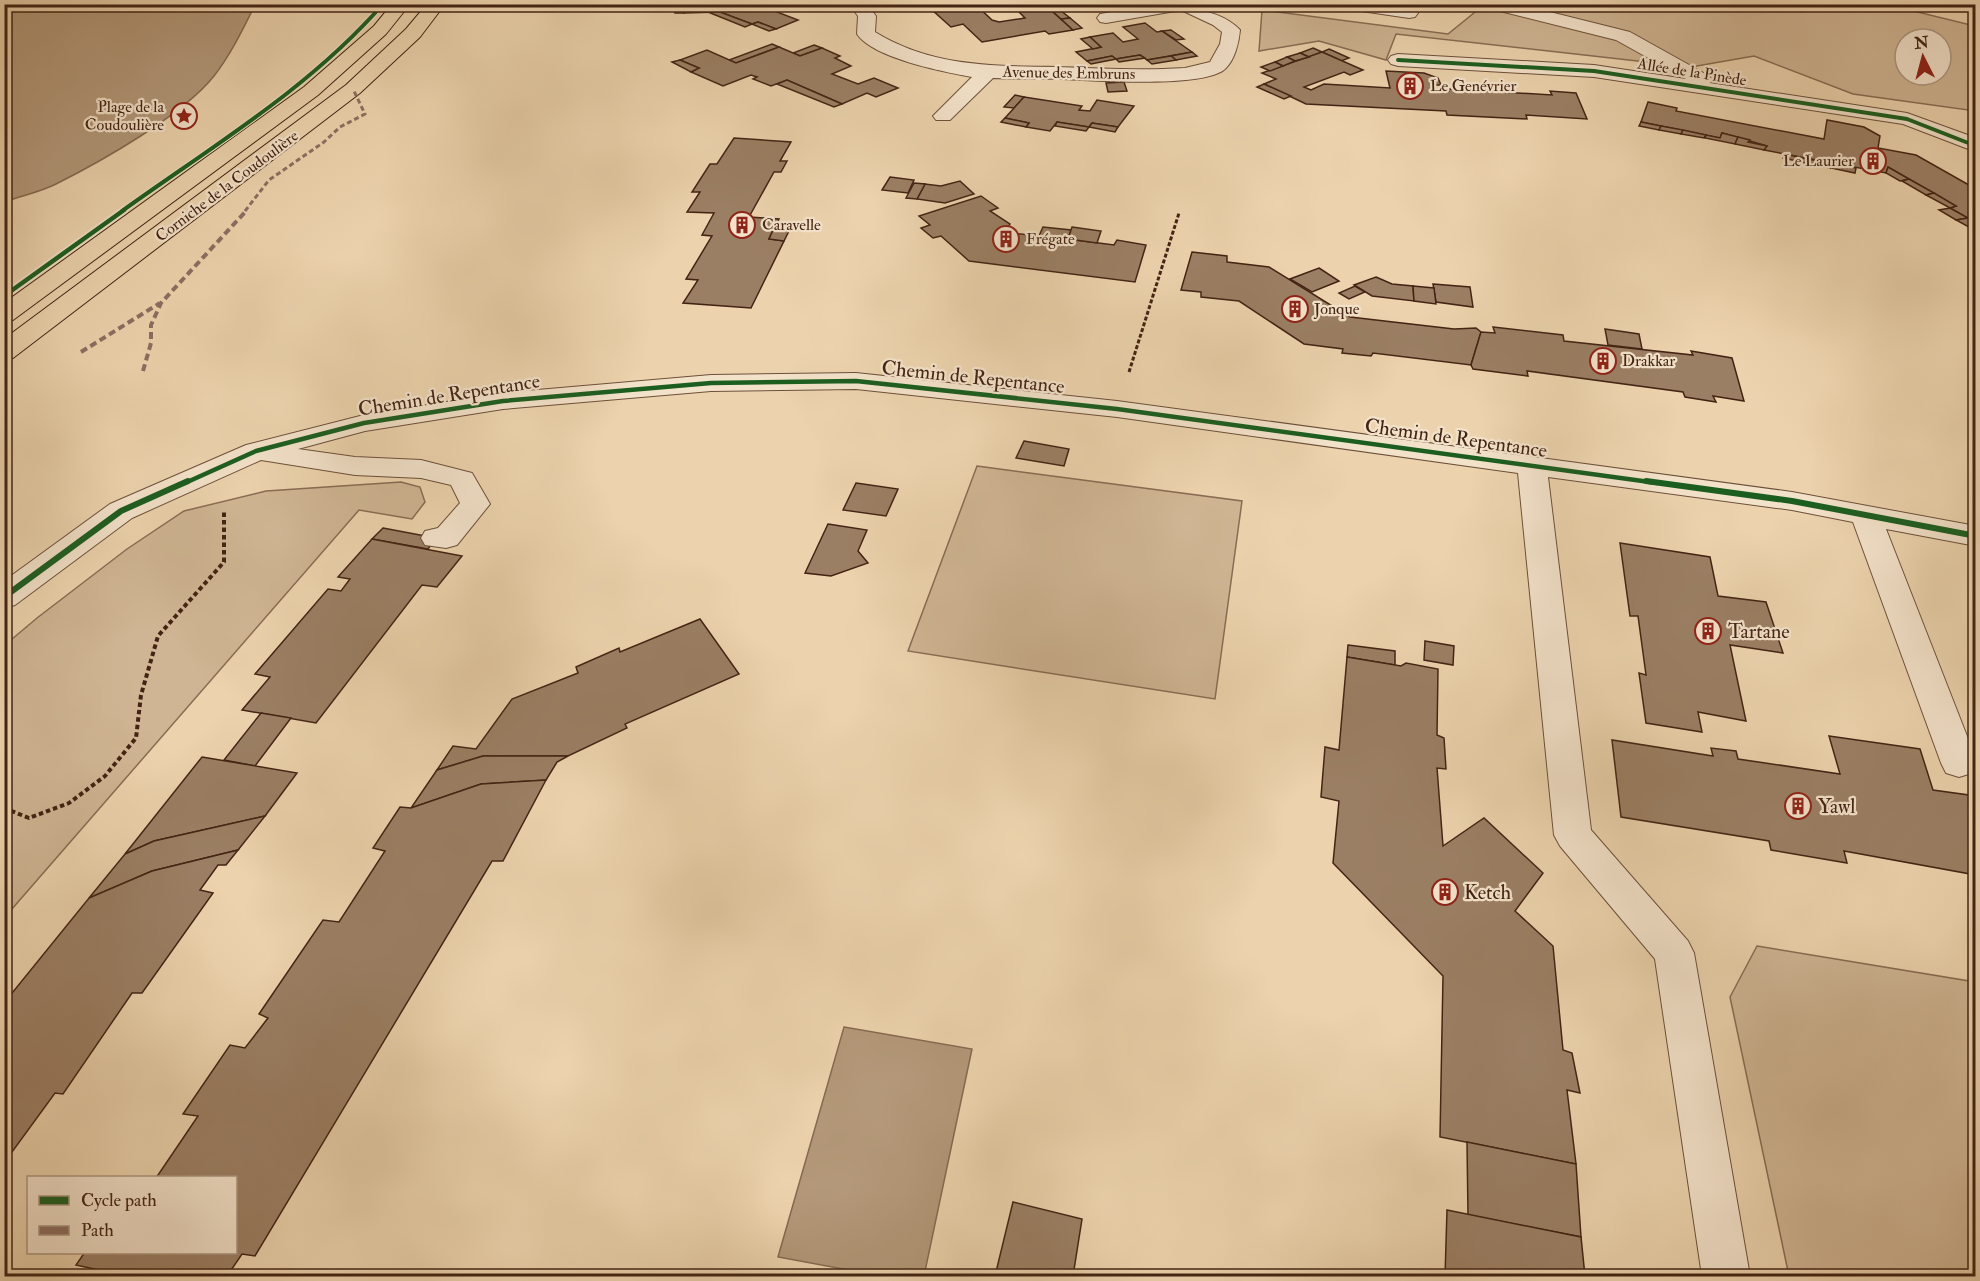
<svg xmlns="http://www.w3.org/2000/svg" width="1980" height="1281" font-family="'IM FELL Double Pica',serif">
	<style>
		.green { fill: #cfb593; stroke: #896c54; stroke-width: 1.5; fill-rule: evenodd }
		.water { fill: #b39879; stroke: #866a51; stroke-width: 1.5 }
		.building { fill: #9b7f64; stroke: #432414; stroke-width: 1.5 }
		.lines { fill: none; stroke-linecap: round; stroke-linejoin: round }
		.minor-casing { stroke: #6d503a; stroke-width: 2 }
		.major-casing { stroke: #432414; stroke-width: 2 }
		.path-far2 { stroke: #432414; stroke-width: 2; stroke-dasharray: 3 1.5; stroke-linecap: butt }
		.path-far1 { stroke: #432414; stroke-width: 3; stroke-dasharray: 4 2; stroke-linecap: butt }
		.path { stroke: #432414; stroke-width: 4; stroke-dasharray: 4.5 3; stroke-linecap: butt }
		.minor { fill: #f3e2ca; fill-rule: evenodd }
		.major { fill: #ecd3ad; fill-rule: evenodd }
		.quiet-far1 { stroke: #8d6e63; stroke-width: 3; stroke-dasharray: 5 3; stroke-linecap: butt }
		.quiet { stroke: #8d6e63; stroke-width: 4; stroke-dasharray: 7 4; stroke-linecap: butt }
		.cycleway-far2-casing { stroke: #f3e2ca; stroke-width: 6 }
		.cycleway-far1-casing { stroke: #f3e2ca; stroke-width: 8 }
		.cycleway-casing { stroke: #f3e2ca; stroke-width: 10 }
		.cycleway-far2 { stroke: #1b5e20; stroke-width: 4 }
		.cycleway-far1 { stroke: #1b5e20; stroke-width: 4.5 }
		.cycleway { stroke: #1b5e20; stroke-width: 6 }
		.labels { text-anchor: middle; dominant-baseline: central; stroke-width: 4.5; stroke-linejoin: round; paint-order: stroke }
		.far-street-label { font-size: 16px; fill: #432414; stroke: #f3e2ca }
		.far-poi-label { font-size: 16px; fill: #432414; stroke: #f3e2ca; text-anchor: start }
		.street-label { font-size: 20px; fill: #432414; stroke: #f3e2ca }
		.poi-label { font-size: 20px; fill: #432414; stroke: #f3e2ca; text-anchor: start }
	</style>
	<rect width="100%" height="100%" fill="#ecd3ad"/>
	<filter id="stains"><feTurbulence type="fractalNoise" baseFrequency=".00333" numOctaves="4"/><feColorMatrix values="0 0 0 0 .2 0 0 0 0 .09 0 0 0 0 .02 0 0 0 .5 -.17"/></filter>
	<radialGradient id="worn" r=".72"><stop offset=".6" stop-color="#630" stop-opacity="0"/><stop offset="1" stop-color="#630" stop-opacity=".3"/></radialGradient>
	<g class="green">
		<path d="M1749,4L1803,12L1815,5H1889L1975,26V111L1853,94L1754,56L1691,67L1396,34L1386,60L1319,41L1259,51L1262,10L1448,34L1480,8L1458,5ZM1905,39H1941V75H1905Z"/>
		<polygon points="977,466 1242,501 1215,699 908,651"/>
		<polygon points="401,482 420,487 425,502 412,519 359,510 5,917 5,645 37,618 127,549 184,511 266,491"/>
		<polygon points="1757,946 1975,982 1975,1276 1789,1276 1730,997"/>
	</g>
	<g class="water">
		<path d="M4,5L5,4L255,5C243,29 231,54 214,76C183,115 102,161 56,184C40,192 21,196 5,202Z"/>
		<polygon points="844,1027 972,1049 924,1276 881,1276 778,1257"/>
	</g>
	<g class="building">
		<polygon points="676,4 685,4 684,13 675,13"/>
		<polygon points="685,4 756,4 798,20 776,29 758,22 752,24 720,12 684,13"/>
		<polygon points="943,4 975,4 992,20 999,22 1025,18 1011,4 1058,4 1064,9 1052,11 1073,30 1049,34 1045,31 982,42 963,24 951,27 931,9 945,7"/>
		<polygon points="1060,10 1070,18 1061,19 1052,11"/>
		<polygon points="708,12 720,12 752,24 745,27"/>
		<polygon points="1070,18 1082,28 1073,30 1061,19"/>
		<polygon points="758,22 776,29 769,31 752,24"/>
		<polygon points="1145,23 1157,32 1162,31 1192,52 1147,60 1140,55 1116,59 1112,56 1087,61 1076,52 1101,47 1090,37 1113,33 1123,42 1138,39 1123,27"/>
		<polygon points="1171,30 1184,39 1176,40 1162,31"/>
		<polygon points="1090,37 1101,47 1093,49 1081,39"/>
		<polygon points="772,44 779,47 736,63 729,60"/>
		<polygon points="814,45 822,48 800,56 793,53"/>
		<polygon points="779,47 800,56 822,48 840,56 835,58 851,66 832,74 858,84 874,78 898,88 876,97 867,93 842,104 787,80 771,86 753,79 757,77 751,75 723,86 691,72 699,68 680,60 707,50 736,63"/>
		<polygon points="1313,48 1322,52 1309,57 1300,53"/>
		<polygon points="1329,49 1349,58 1341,61 1322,52"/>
		<polygon points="1192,52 1197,56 1176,60 1171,56"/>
		<polygon points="1322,52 1363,70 1350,75 1344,72 1304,87 1311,90 1324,84 1390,88 1386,71 1424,73 1438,78 1441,85 1431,85 1433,91 1449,91 1449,89 1552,95 1550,91 1576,93 1587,119 1526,115 1527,119 1447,115 1446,111 1306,104 1264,84 1276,79 1262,73"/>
		<polygon points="1300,53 1309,57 1295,61 1287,57"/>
		<polygon points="1140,55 1145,58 1119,62 1116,59"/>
		<polygon points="1112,56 1116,59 1091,64 1087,61"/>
		<polygon points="1171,56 1176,60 1152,64 1147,60"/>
		<polygon points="1287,57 1295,61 1283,66 1275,62"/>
		<polygon points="680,60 699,68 691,72 672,62"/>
		<polygon points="1275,62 1283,66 1270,71 1261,67"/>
		<polygon points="787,80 842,104 834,107 777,84"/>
		<polygon points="1124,82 1127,91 1108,92 1106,83"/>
		<polygon points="1264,84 1291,96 1284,99 1257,87"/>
		<polygon points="1015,95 1024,97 1014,108 1004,107"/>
		<polygon points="1024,97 1082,106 1079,110 1090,111 1097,100 1134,106 1118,127 1092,123 1089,127 1057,122 1050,131 1026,127 1029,123 1005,118"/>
		<polygon points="1648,102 1677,108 1676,111 1824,139 1827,120 1864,127 1880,136 1878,148 1916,155 1976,189 1976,223 1950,208 1956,206 1888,167 1886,173 1764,150 1767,146 1722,133 1720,138 1641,122"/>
		<polygon points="1005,118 1029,123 1026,127 1001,122"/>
		<polygon points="1057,122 1089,127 1086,131 1055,126"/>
		<polygon points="1641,122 1661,126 1659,130 1639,126"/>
		<polygon points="1092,123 1118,127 1115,132 1089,127"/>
		<polygon points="1661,126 1683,130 1681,134 1659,130"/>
		<polygon points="1683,130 1706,135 1704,138 1681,134"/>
		<polygon points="1722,133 1738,137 1735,144 1705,138 1706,135 1720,138"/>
		<polygon points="1738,137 1750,140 1748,142 1767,146 1764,150 1735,144"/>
		<polygon points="734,138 791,142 780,161 787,161 781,172 774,172 749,217 779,219 769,239 784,241 751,308 683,303 698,280 686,279 712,236 702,235 714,213 687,212 700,192 692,192 710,164 717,164"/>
		<polygon points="1785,154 1807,159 1806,163 1783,158"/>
		<polygon points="1807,159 1832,163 1831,168 1806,163"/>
		<polygon points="1832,163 1856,168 1855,173 1831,168"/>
		<polygon points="1888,167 1909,179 1900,181 1886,173"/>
		<polygon points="890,177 914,180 908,193 882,190"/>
		<polygon points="1909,179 1934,193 1926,195 1902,181"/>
		<polygon points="960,181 974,194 945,203 917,199 925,184 941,186"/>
		<polygon points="914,183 925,184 917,199 906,198"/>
		<polygon points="1934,193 1956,206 1950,208 1926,195"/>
		<polygon points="981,196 998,208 990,211 1010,224 1008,228 1012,233 1039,236 1043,227 1071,230 1068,239 1114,245 1117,240 1146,245 1135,282 969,261 941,236 933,238 921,228 930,225 919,216"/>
		<polygon points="1950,208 1968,218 1956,220 1939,210"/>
		<polygon points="1968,218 1976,223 1976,231 1956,220"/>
		<polygon points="1072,227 1101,231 1097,243 1068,239"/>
		<polygon points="773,230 789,231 784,241 769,239"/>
		<polygon points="1192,252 1227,256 1227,262 1269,267 1350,317 1454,329 1476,328 1481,332 1471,365 1373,353 1371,356 1342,353 1343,349 1304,344 1239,301 1201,297 1201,292 1181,290"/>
		<polygon points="1319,268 1339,281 1312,292 1290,279"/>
		<polygon points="1376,277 1392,284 1413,286 1414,301 1372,296 1354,285"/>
		<polygon points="1433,284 1470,287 1473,307 1436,302"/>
		<polygon points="1355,286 1365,292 1349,299 1339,293"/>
		<polygon points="1413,286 1434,288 1436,304 1414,301"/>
		<polygon points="1493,327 1563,335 1564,341 1693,355 1691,351 1732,358 1744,401 1713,396 1716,402 1685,397 1683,392 1527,371 1528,376 1473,369 1471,365 1481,332 1495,333"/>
		<polygon points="1605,329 1639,334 1642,349 1608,345"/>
		<polygon points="1024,441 1069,449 1064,466 1016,458"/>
		<polygon points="856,483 898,489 886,516 843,510"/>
		<polygon points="828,524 867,530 858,551 868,563 831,576 805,573"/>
		<polygon points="383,528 436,538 428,549 372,539"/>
		<polygon points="372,539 462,556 437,587 422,585 316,723 242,710 270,677 255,674 328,589 341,591 350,579 338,577"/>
		<polygon points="1620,543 1710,557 1718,596 1766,602 1783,653 1730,645 1746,721 1698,712 1702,732 1646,723 1639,673 1646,675 1638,616 1630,616"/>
		<polygon points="700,619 739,674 625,724 627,728 568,756 483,756 437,770 453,746 476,749 512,699 578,673 576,667 619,648 620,652"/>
		<polygon points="1425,641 1454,646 1453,665 1424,660"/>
		<polygon points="1348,645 1395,651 1395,665 1347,657"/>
		<polygon points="1347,657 1401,666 1406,663 1438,669 1437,735 1444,738 1446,769 1437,768 1443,846 1484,818 1543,873 1515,911 1553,946 1563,1050 1572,1053 1580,1093 1567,1090 1576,1164 1440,1137 1443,976 1333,863 1339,801 1321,797 1325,747 1339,750"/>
		<polygon points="261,713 291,718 255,766 224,760"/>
		<polygon points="1829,736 1920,749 1933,790 1976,796 1976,875 1844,851 1847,863 1771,850 1769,841 1621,817 1612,740 1713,756 1711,748 1736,751 1738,759 1840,774"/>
		<polygon points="483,756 568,756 557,762 546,780 481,784 411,808 437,770"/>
		<polygon points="202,757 297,773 265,816 154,841 125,854"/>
		<polygon points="546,780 503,861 492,861 255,1256 242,1254 227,1276 126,1276 76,1265 85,1252 236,1252 236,1178 156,1178 198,1116 183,1114 230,1045 245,1048 268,1018 259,1014 323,920 339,922 385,851 373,848 400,807 411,808 481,784"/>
		<polygon points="265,816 238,850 152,871 89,898 125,854 154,841"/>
		<polygon points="238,850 226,865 218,865 200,890 213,893 142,993 132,993 63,1094 55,1093 4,1163 4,1003 89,898 152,871"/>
		<polygon points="1467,1142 1576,1164 1581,1237 1468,1215"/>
		<polygon points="1013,1202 1082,1219 1073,1276 995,1276"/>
		<polygon points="1447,1210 1581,1237 1585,1276 1445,1276"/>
	</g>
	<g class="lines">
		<defs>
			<g id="minor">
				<path d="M849,4H867L876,16L875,32C932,67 993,66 1057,67C1093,68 1128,70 1163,69L1185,68L1210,62L1220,44L1222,32L1213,25L1181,10L1106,23L1100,22L1097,18L1100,14L1106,13C1145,6 1213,0 1240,30C1239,42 1235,59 1226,68C1207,89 1092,80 1062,79C1039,78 1016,79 993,78L950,120H936L933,116L972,77C944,72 873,58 857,34L858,16Z"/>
				<polygon points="1340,4 1388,4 1415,9 1418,13 1415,17 1409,18 1348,9"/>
				<polygon points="1486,4 1518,4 1630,32 1709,76 1712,80 1710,83 1907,113 1976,138 1976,152 1903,124 1594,77 1398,66 1391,64 1388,60 1391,56 1398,54 1594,65 1686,79 1616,40 1488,8"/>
				<polygon points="856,373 1117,401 1792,492 1976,526 1976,546 1886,529 1976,759 1972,773 1959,777 1946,773 1941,763 1853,522 1792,510 1548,477 1591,830 1688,941 1694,953 1750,1276 1702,1276 1655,959 1560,846 1554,835 1518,473 1117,417 856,389 711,391 503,409 365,431 298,449 355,457 421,460 472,473 490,504 457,545 446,548 425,545 421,538 425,531 438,528 460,503 451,485 421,478 355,475 261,460 132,518 15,605 4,608 4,581 110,504 246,445 364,415 503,393 711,375"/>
			</g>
			<g id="major">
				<polygon points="392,4 410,4 386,34 318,95 13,320 4,322 4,303 304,87 374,26"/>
				<polygon points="427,4 445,4 420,37 360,93 13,358 4,360 4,339 346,85 406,29"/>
			</g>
		</defs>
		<use href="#minor" class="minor-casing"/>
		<use href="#major" class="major-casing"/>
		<polyline class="path-far2" points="903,7 921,4"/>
		<polyline class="path-far1" points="1129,372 1179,213"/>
		<polyline class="path" points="4,808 29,818 69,803 105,776 136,738 141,695 158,636 224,562 224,512"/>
		<use href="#minor" class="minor"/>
		<use href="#major" class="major"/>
		<polyline class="quiet-far1" points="245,211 269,180 324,142 340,127 365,114 353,89"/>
		<g class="quiet">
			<polyline points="81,352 160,303"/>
			<polyline points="143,371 151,343 151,325 161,303 247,210"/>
		</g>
		<defs>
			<g id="cycleway-far2">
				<polyline points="1398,60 1594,71 1907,119 1976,146"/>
				<path d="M122,211C211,147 310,88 383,4"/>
			</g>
			<g id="cycleway-far1">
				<polyline points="4,296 124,210"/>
				<polyline points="185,483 256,451 364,423 503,401 711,383 856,381 1117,409 1657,483"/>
			</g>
			<g id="cycleway">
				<polyline points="1646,481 1792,501 1976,536"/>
				<polyline points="4,597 121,511 188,481"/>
			</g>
		</defs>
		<use href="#cycleway-far2" class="cycleway-far2-casing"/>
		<use href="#cycleway-far1" class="cycleway-far1-casing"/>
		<use href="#cycleway" class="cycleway-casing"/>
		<use href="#cycleway-far2" class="cycleway-far2"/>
		<use href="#cycleway-far1" class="cycleway-far1"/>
		<use href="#cycleway" class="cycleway"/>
	</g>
	<defs>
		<symbol id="building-ring" viewBox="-11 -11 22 22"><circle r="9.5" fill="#f3e2ca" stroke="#8f2418" stroke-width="1.5"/><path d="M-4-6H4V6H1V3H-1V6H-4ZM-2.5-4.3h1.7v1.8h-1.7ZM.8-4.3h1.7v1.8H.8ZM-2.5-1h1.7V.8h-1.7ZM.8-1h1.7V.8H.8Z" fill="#8f2418"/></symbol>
		<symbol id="sight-ring" viewBox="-11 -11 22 22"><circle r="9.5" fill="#f3e2ca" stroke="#8f2418" stroke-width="1.5"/><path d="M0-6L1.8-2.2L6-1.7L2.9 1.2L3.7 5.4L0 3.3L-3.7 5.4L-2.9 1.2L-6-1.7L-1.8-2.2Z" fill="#8f2418"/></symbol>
	</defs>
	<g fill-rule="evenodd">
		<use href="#building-ring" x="1395" y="71" width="30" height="30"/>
		<use href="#sight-ring" x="169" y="101" width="30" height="30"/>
		<use href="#building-ring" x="1858" y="146" width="30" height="30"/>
		<use href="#building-ring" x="727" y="210" width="30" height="30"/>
		<use href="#building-ring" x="991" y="224" width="30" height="30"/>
		<use href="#building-ring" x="1280" y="294" width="30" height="30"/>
		<use href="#building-ring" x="1588" y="346" width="30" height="30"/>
		<use href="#building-ring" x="1693" y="616" width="30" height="30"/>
		<use href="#building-ring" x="1783" y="791" width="30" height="30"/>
		<use href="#building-ring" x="1430" y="877" width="30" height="30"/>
	</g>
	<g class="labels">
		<g class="far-street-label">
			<text transform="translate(1692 72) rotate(9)">Allée de la Pinède</text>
			<text transform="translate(1069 73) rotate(1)">Avenue des Embruns</text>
			<text transform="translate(227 186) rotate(-37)">Corniche de la Coudoulière</text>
		</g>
		<g class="far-poi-label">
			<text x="1430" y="86">Le Genévrier</text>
			<text x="164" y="107" text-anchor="end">Plage de la<tspan x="164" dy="18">Coudoulière</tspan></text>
			<text x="1854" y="161" text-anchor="end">Le Laurier</text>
			<text x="762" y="225">Caravelle</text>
			<text x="1026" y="239">Frégate</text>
			<text x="1314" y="309">Jonque</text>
			<text x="1622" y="361">Drakkar</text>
		</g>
		<g class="street-label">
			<text transform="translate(973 377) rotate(6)">Chemin de Repentance</text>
			<text transform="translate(449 395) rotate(-9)">Chemin de Repentance</text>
			<text transform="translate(1456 438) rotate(8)">Chemin de Repentance</text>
		</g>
		<g class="poi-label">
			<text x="1728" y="631">Tartane</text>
			<text x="1818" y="806">Yawl</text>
			<text x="1464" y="892">Ketch</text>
		</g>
	</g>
	<rect width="1980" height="1281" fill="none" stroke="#ecd3ad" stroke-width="24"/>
	<rect x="6" y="6" width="1968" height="1269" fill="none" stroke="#432414" stroke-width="3"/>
	<rect x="12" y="12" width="1956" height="1257" fill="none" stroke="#432414" stroke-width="1.5"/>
	<rect x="27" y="1176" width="210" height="78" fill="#f3e2ca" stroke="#ad9681" stroke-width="1.5"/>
	<rect x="39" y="1196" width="30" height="9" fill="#1b5e20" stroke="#ad9681" stroke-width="1.5"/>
	<text x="81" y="1206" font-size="18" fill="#432414">Cycle path</text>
	<rect x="39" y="1226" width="30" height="9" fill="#8d6e63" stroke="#ad9681" stroke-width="1.5"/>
	<text x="81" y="1236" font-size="18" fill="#432414">Path</text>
	<g transform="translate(1923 57) rotate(354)"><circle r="28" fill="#f3e2ca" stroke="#ad9681" stroke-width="1.5"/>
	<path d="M0-4.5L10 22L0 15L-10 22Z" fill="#8f2418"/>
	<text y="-9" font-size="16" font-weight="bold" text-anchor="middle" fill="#432414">N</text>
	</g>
	<rect width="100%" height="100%" filter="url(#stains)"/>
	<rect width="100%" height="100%" fill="url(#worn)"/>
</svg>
